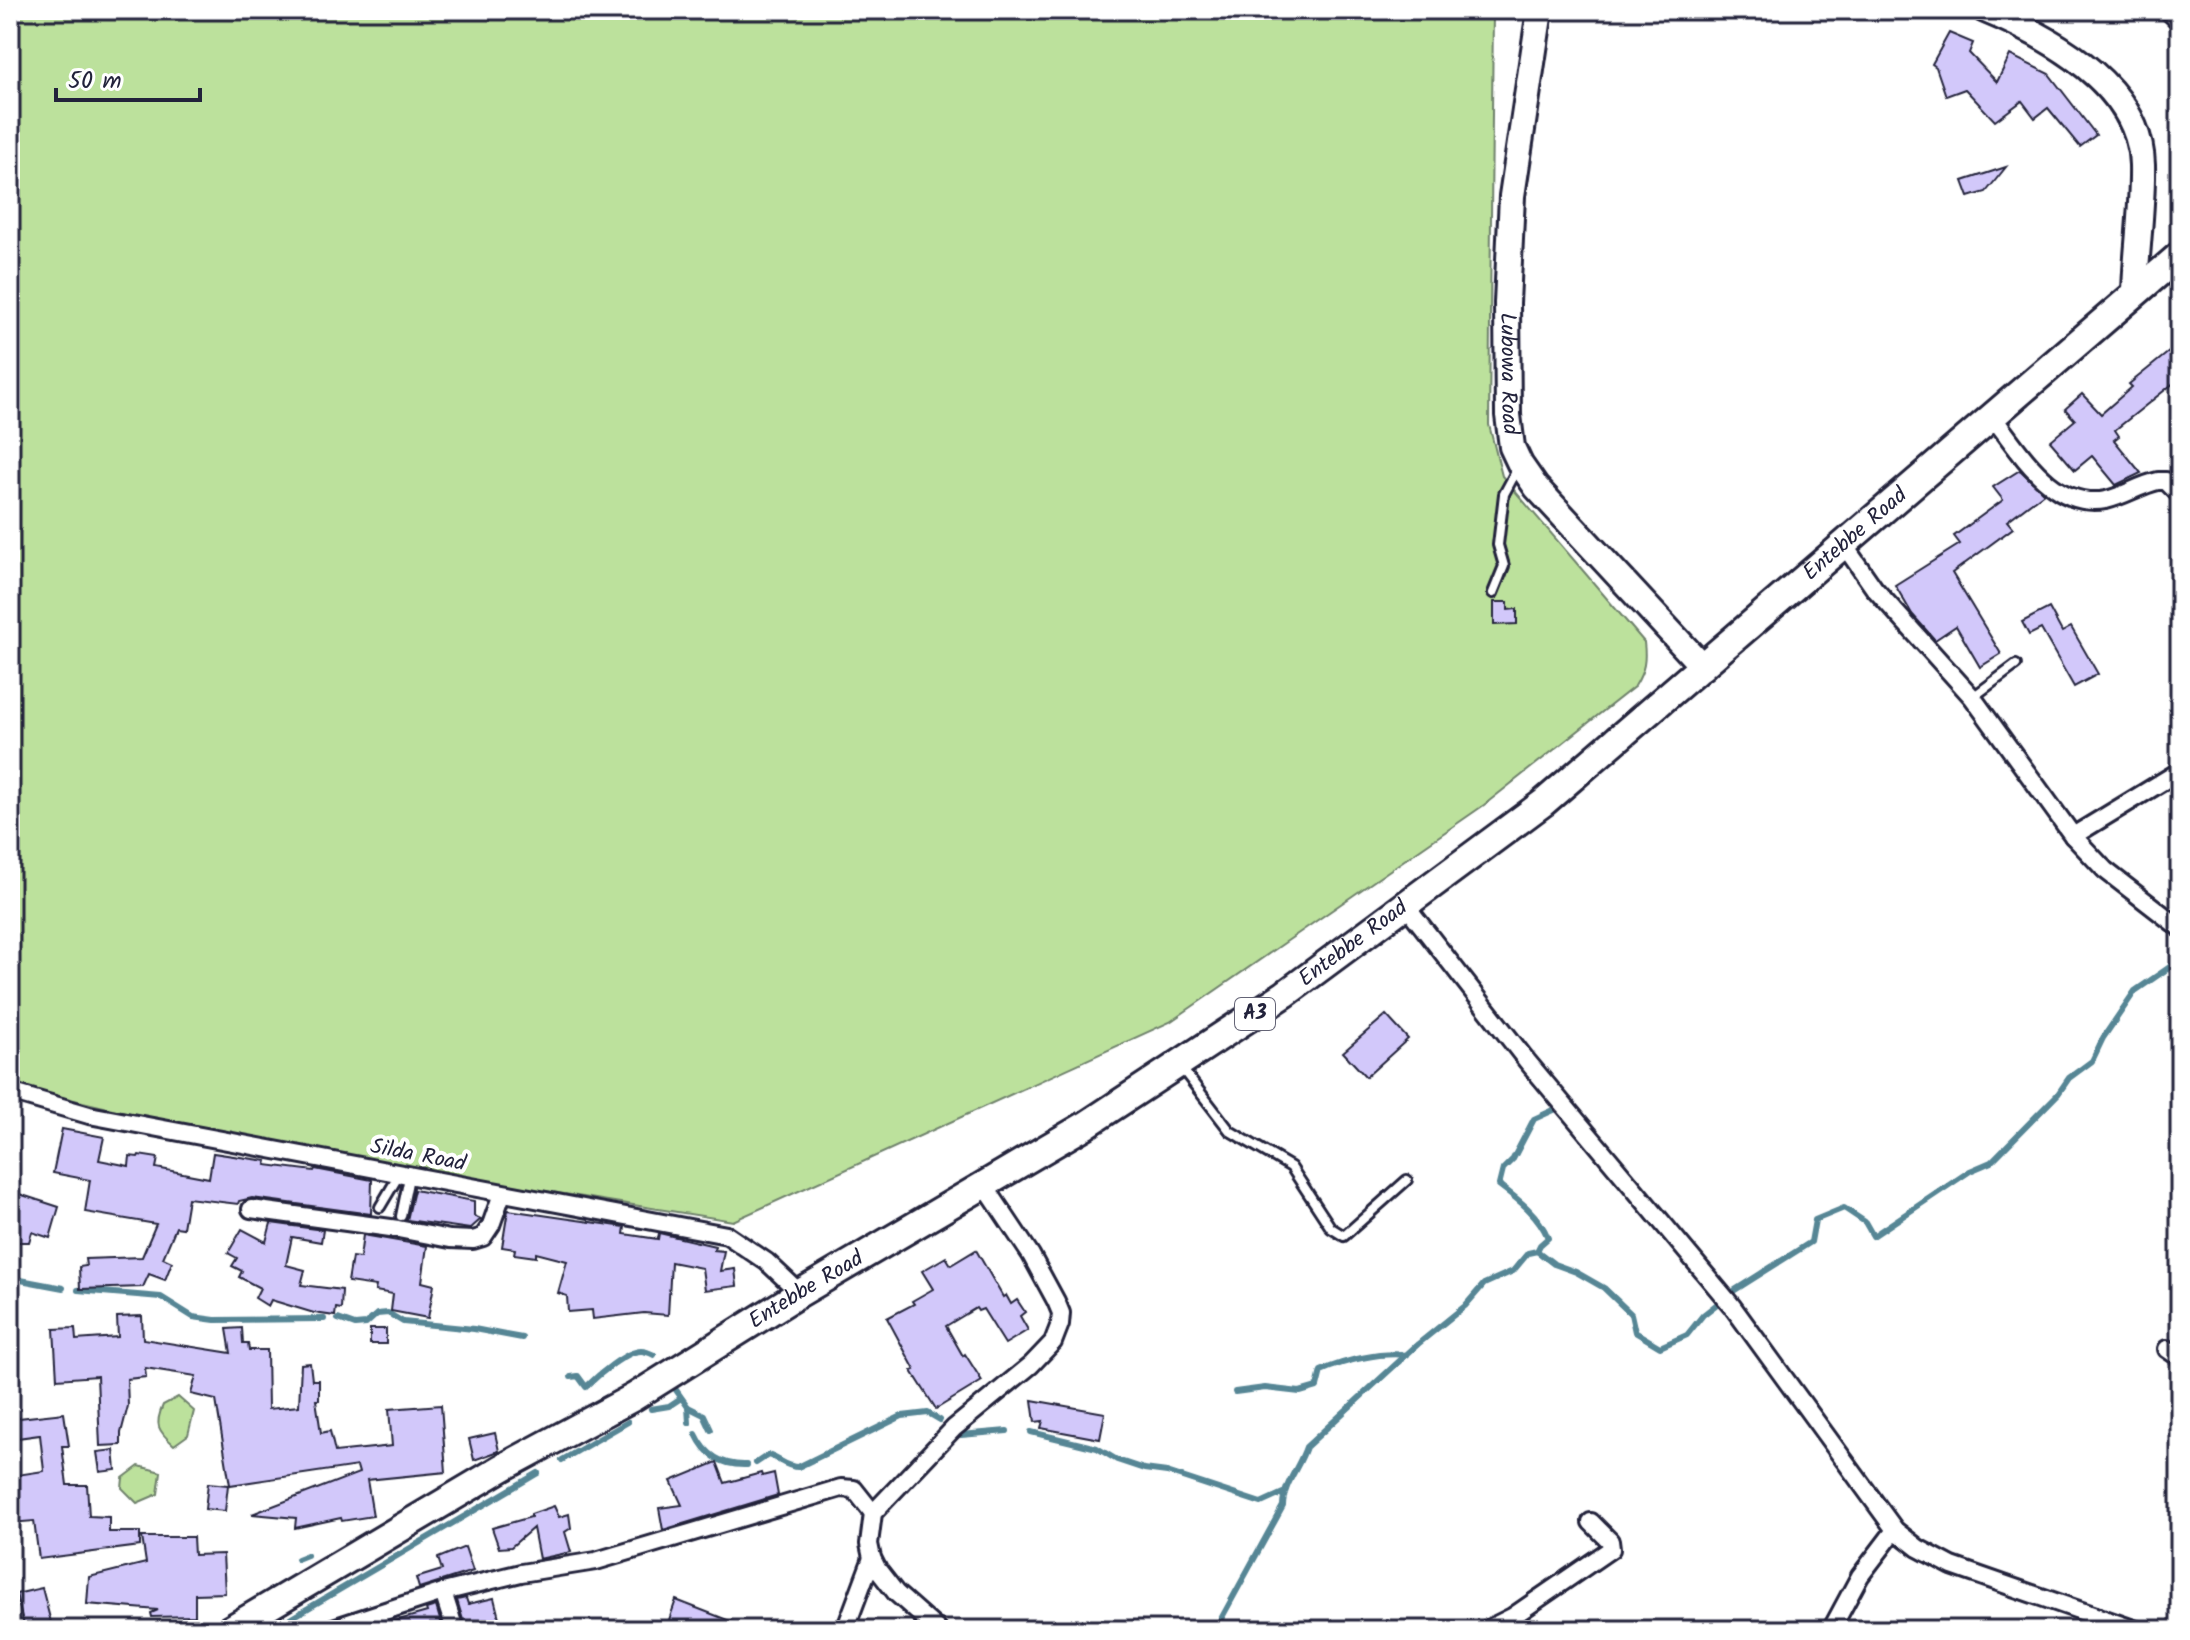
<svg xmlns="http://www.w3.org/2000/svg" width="2190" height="1640" font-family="Kalam,sans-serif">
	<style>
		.green { fill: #bce19c; stroke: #6f826c; stroke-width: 2 }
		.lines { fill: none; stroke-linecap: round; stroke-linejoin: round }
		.stream { stroke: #568695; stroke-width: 6 }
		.building { fill: #d2c8fa; stroke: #22223b; stroke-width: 2 }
		.lane-casing { stroke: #22223b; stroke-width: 14 }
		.street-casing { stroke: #22223b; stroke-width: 22 }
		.secondary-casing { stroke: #22223b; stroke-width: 30 }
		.primary-casing { stroke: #22223b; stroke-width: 32 }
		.lane { stroke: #fff; stroke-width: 8 }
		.street { stroke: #fff; stroke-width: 16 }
		.secondary { stroke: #fff; stroke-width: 24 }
		.primary { stroke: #fff; stroke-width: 26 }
		.labels { text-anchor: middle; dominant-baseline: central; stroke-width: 8; stroke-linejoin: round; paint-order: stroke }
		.shield { fill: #fff; stroke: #646476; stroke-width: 2 }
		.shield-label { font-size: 20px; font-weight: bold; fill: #22223b }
		.street-label { font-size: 22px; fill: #22223b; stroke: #fff }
	</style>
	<rect width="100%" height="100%" fill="#fff"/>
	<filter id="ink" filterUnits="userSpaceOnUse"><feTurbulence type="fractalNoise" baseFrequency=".0125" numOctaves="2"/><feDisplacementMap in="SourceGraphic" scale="16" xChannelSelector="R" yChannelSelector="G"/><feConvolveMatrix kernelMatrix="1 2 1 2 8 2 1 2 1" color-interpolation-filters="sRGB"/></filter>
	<g filter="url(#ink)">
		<g class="green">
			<path d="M10,10H1493L1489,425L1502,476L1644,642C1646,660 1645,670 1635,686L1484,805L1170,1022L733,1221L377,1164L202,1130L10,1085Z"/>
			<path d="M178,1397L194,1411L188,1435L174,1445C158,1431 154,1425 163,1405Z"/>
			<polygon points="139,1466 161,1472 158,1494 137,1503 122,1488 123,1478"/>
		</g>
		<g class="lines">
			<g class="stream">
				<path d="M1537,1251L1540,1245L1548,1238C1539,1215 1519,1200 1499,1185L1503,1169L1513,1159L1534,1119L1556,1109"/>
				<polyline points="10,1278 63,1288"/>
				<polyline points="78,1290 161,1297 193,1317 215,1320 324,1319"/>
				<polyline points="338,1319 355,1325 366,1324 377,1314 388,1313 403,1322 474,1329 522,1338"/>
				<path d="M571,1377L578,1376L586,1387C597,1376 626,1351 641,1351C646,1351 650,1353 654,1355"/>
				<polyline points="676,1390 688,1407 704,1415 711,1430"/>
				<path d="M1235,1392L1265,1388L1300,1392L1317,1387L1321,1371C1345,1360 1380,1352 1407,1355"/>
				<polyline points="688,1407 689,1423"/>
				<polyline points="651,1409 669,1406 681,1398"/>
				<polyline points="1031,1432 1097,1448 1117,1460 1144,1469 1167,1472 1261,1503 1283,1493"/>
				<path d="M696,1434C706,1456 724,1466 747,1465"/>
				<polyline points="961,1435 1007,1431"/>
				<polyline points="562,1460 628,1422"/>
				<path d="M756,1463L768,1455C780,1459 786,1467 798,1467L902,1416L928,1413L940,1420"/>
				<polyline points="297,1559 307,1555"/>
				<polyline points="271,1630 538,1473"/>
				<path d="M1215,1630L1283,1506C1283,1485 1299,1468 1306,1447L1418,1344L1465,1306L1484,1284L1513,1271L1528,1253L1537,1251L1554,1264L1576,1272L1604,1288L1631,1314L1635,1332L1660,1347L1687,1335L1703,1315L1735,1290L1811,1242L1815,1220L1844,1208L1865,1222L1873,1236L1970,1171L1991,1162L2058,1094L2069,1078L2092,1061L2103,1038L2135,991L2180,960"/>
			</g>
		</g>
		<g class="building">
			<polygon points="1949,33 1973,43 1969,53 1997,82 2010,55 2049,74 2096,135 2080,147 2048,108 2035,118 2022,101 1995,121 1965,89 1946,96 1936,67 1932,64"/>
			<polygon points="2006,167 1986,192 1969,197 1963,181"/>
			<polygon points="2180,343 2180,378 2115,430 2119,436 2114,440 2141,473 2116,485 2092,456 2075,470 2050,441 2075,420 2065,409 2082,394 2101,414 2132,387 2129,384"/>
			<polygon points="2020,470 2044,493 2007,521 2013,528 1952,573 2001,654 1980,667 1956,626 1935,640 1912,614 1895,585 1960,544 1954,536 2003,500 1993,487"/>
			<polygon points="1494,602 1508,602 1508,610 1517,609 1517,624 1494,625"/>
			<polygon points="2049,608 2062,632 2071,627 2098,674 2074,687 2041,629 2029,635 2022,622"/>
			<polygon points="1386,1015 1408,1039 1366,1077 1343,1052"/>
			<polygon points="62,1129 104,1137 99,1160 129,1166 130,1156 138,1157 139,1155 158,1158 156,1168 209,1178 213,1153 267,1161 266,1165 314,1171 315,1169 372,1180 371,1214 252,1198 239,1201 238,1204 188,1198 183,1228 176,1227 163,1258 172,1262 165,1280 149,1274 143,1287 80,1289 79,1267 86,1266 85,1259 142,1257 156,1224 85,1212 90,1180 53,1173"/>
			<polygon points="414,1190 474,1201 474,1216 481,1219 470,1229 407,1220"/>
			<polygon points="10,1191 59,1207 50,1238 32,1232 29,1242 10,1242"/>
			<polygon points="508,1210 625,1227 624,1234 658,1239 659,1233 715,1246 714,1250 724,1251 720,1271 735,1269 737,1286 705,1290 702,1268 671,1262 668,1315 644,1313 593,1319 592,1310 568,1312 567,1296 558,1293 567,1261 536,1253 536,1257 514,1254 515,1249 502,1247"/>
			<polygon points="271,1223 323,1230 321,1242 292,1237 286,1265 305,1270 301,1285 342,1290 341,1309 336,1308 335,1316 314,1313 271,1300 268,1306 255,1298 260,1288 239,1277 242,1271 232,1266 237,1258 228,1253 242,1229 266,1242"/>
			<polygon points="363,1235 427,1246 422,1282 434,1285 428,1318 391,1311 393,1294 375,1291 376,1286 348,1282 352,1257 360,1258"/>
			<polygon points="976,1250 1003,1297 1006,1295 1011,1304 1017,1300 1025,1312 1020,1316 1028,1330 1005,1344 983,1309 978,1311 976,1308 946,1326 963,1356 965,1354 982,1381 936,1409 912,1371 915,1370 887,1318 914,1304 912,1301 933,1289 922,1271 946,1257 951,1265"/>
			<polygon points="142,1316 143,1339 231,1353 227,1329 242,1328 243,1343 248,1343 249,1350 267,1350 268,1409 299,1406 301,1364 310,1363 312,1380 319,1380 319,1400 316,1400 321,1433 330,1431 335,1452 392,1446 389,1409 441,1405 446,1472 367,1480 373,1516 342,1521 341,1518 295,1528 296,1518 252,1514 359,1473 357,1466 230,1485 216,1400 191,1394 196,1376 145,1368 146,1377 127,1379 128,1406 121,1433 121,1445 100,1446 97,1376 57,1379 54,1329 75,1328 76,1340 118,1337 117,1317"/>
			<rect x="370" y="1329" width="16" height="15"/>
			<polygon points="1032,1400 1105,1413 1100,1439 1041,1428 1043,1421 1035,1422"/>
			<polygon points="64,1413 69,1446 62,1446 67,1485 87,1485 89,1516 109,1517 109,1532 140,1532 140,1546 39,1559 34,1521 10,1523 10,1476 44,1471 40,1435 10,1439 10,1419"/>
			<polygon points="495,1433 499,1451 474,1460 469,1439"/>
			<polygon points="114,1450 116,1470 100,1472 97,1452"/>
			<polygon points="717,1462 725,1483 761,1473 762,1476 774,1473 778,1495 663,1530 659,1508 682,1505 671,1481"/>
			<polygon points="208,1483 228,1485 225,1511 205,1509"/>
			<polygon points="554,1506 559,1517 569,1514 571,1528 565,1532 571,1552 539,1559 533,1528 511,1547 499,1548 492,1528 531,1517 531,1514"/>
			<polygon points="142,1537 193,1537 194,1555 223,1554 225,1593 195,1594 195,1616 152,1617 151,1613 158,1610 87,1604 89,1577 146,1563"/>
			<polygon points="465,1547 473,1571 419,1588 416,1578 442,1570 438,1558"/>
			<polygon points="42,1588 53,1630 37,1630 36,1626 25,1629 16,1594"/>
			<polygon points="466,1598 468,1604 494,1598 502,1630 466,1630 457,1600"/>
			<polygon points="676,1600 748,1628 747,1630 695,1630 669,1620"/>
			<polygon points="436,1606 443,1630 381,1630 381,1625 427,1612 426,1609"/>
		</g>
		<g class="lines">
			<defs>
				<g id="lane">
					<polyline points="2162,10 2180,28"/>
					<polyline points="1493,593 1504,566 1498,545 1504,494 1518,468"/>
					<polyline points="1973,697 2016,665"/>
					<polyline points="1180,1066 1230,1131 1291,1167 1331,1228 1344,1236 1407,1180"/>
					<polyline points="380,1207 399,1175"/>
					<polyline points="401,1216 409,1177"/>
				</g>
				<g id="street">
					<path d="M1992,416C2020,451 2052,510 2106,500C2124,496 2140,485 2158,481H2166L2180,495"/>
					<polyline points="1844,545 1874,588 1973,698 2073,836 2105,870 2180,928"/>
					<polyline points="2073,836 2180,771"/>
					<polyline points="1407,907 1527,1061 1732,1306 1895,1530 1918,1548 1952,1566 2136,1630"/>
					<polyline points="10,1092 89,1115 727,1235 767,1262 800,1293"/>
					<polyline points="251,1209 398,1229 450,1239 473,1240 483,1237 491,1225 502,1194"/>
					<polyline points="2167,1349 2180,1358"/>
					<polyline points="443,1592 455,1630"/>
					<polyline points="327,1630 443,1592 521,1573 596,1561 841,1488 854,1489 873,1513"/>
					<polyline points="845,1630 872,1558"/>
					<polyline points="938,1630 896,1593 878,1570 872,1558 869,1544 873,1513 954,1428 1031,1365 1053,1342 1060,1324 1061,1313 1056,1301 1031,1255 985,1186"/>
					<polyline points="1486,1630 1512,1617 1611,1549 1610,1541 1591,1522"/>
					<polyline points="1831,1630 1860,1576 1895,1530"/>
				</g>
				<g id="secondary">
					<path id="s1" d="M1540,10L1512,196L1507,303L1508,415L1512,447L1520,464L1536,487L1703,667"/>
					<path d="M1985,10C2048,36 2140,85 2142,165C2143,207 2136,251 2135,293"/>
				</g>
				<g id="primary">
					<path id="s2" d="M229,1630L502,1468L634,1397L800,1293L1086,1125L1285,994L1543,803L2180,255"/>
				</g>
			</defs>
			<use href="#lane" class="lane-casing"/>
			<use href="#street" class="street-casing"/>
			<use href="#secondary" class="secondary-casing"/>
			<use href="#primary" class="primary-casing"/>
			<use href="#lane" class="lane"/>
			<use href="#street" class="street"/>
			<use href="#secondary" class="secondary"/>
			<use href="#primary" class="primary"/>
		</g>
	</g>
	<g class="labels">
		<rect class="shield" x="1235" y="998" width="40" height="32" rx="6"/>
		<g class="shield-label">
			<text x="1255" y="1014">A3</text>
		</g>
		<g class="street-label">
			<text stroke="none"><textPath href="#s1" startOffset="366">Lubowa Road</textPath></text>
			<text stroke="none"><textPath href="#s2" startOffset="1966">Entebbe Road</textPath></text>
			<text stroke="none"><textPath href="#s2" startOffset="1318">Entebbe Road</textPath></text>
			<text transform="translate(418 1156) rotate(11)">Silda Road</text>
			<text stroke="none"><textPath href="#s2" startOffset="670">Entebbe Road</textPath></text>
		</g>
	</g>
	<rect width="2190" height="1640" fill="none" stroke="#fff" stroke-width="40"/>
	<rect x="20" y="20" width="2150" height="1600" fill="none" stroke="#22223b" stroke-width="3" filter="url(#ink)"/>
	<path d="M56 88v12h144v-12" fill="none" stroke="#22223b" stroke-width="4"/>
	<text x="68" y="88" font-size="24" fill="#22223b" stroke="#ffffff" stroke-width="6" paint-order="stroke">50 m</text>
</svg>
